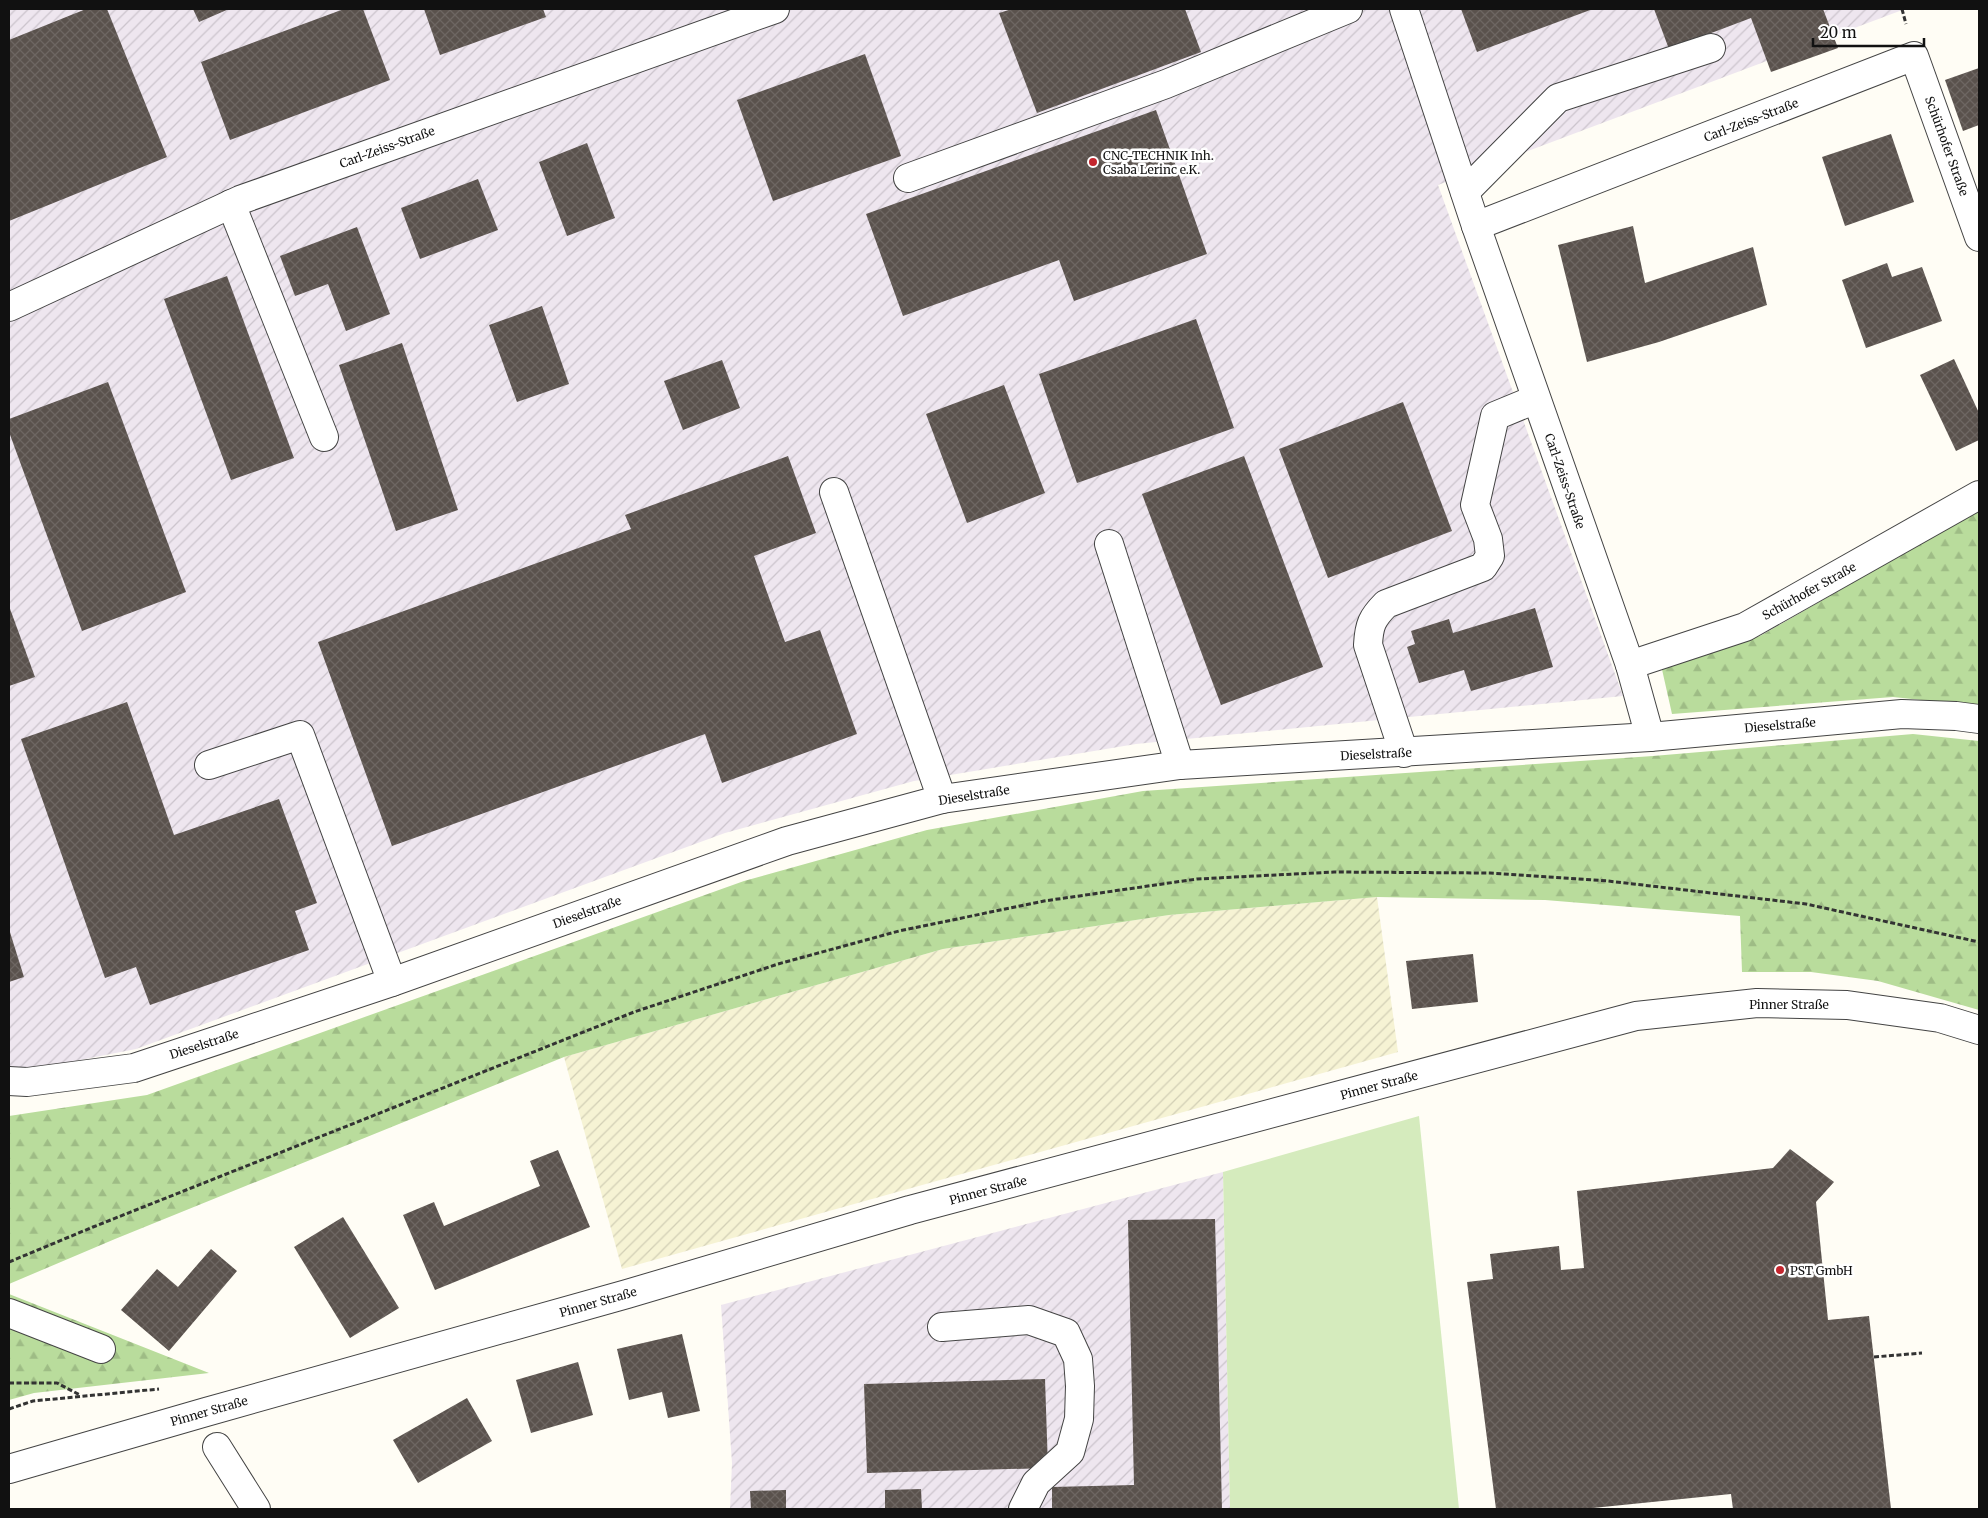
<svg xmlns="http://www.w3.org/2000/svg" width="1988" height="1518" font-family="Merriweather,serif">
	<style>
		.industrial { fill: url(#industrial-furrows) }
		.farmland { fill: url(#farmland-furrows) }
		.grass { fill: #d5ebbd }
		.forest { fill: url(#forest-firs) }
		.building { fill: url(#building-cross-hatch) }
		.lines { fill: none; stroke-linecap: round; stroke-linejoin: round }
		.minor-casing { stroke: #444; stroke-width: 30 }
		.path { stroke: #333; stroke-width: 3; stroke-dasharray: 5 2.5; stroke-linecap: butt }
		.minor { stroke: #fff; stroke-width: 28 }
		.poi-dot { fill: #c4262e; stroke: #fff; stroke-width: 2 }
		.labels { text-anchor: middle; dominant-baseline: central; stroke-width: 5; stroke-linejoin: round; paint-order: stroke }
		.street-label { font-size: 12px; fill: #111; stroke: #fff }
		.poi-label { font-size: 12px; fill: #111; stroke: #fff; text-anchor: start }
	</style>
	<defs>
		<pattern id="industrial-furrows" width="10" height="10" patternUnits="userSpaceOnUse" patternTransform="scale(1.25)"><rect width="10" height="10" fill="#eee6ef"/><path d="M-1 1l2-2M0 10L10 0M9 11l2-2" fill="none" stroke="#cbc4cc"/></pattern>
		<pattern id="farmland-furrows" width="10" height="10" patternUnits="userSpaceOnUse" patternTransform="scale(1.25)"><rect width="10" height="10" fill="#f6f3d4"/><path d="M-1 1l2-2M0 10L10 0M9 11l2-2" fill="none" stroke="#d2cfb5"/></pattern>
		<pattern id="forest-firs" width="22" height="20" patternUnits="userSpaceOnUse" patternTransform="scale(1.25)"><rect width="22" height="20" fill="#b9dc9c"/><path d="M5 1l3.5 6h-7zM16 11l3.5 6h-7z" fill="#9ebc85"/></pattern>
		<pattern id="building-cross-hatch" width="8" height="8" patternUnits="userSpaceOnUse" patternTransform="scale(1.25)"><rect width="8" height="8" fill="#5a524d"/><path d="M0 0l8 8M0 8l8-8" fill="none" stroke="#6d6662"/></pattern>
	</defs>
	<rect width="100%" height="100%" fill="#fffdf5"/>
	<g class="industrial">
		<polygon points="9,9 1905,9 1438,185 1623,696 1136,744 914,781 725,833 136,1049 9,1074"/>
		<polygon points="1223,1172 1230,1509 730,1509 732,1463 721,1305"/>
	</g>
	<polygon class="farmland" points="1377,897 1398,1052 622,1269 564,1057 943,949 1169,915"/>
	<polygon class="grass" points="1419,1116 1459,1509 1230,1509 1223,1172"/>
	<g class="forest">
		<polygon points="1979,510 1979,706 1893,697 1672,714 1661,665 1760,636"/>
		<polygon points="1913,734 1979,741 1979,1010 1878,981 1811,972 1742,972 1740,916 1545,900 1377,897 1169,915 943,949 564,1057 115,1239 9,1284 9,1116 147,1095 744,881 927,830 1143,791 1653,756"/>
		<polygon points="9,1294 209,1373 34,1393 9,1400"/>
	</g>
	<g class="building">
		<polygon points="86,9 107,9 167,157 9,221 9,40"/>
		<polygon points="193,9 229,9 199,22"/>
		<polygon points="344,9 363,9 390,80 230,140 201,62"/>
		<polygon points="424,9 543,9 546,17 440,55"/>
		<polygon points="1012,9 1185,9 1201,52 1037,113 999,13"/>
		<polygon points="1461,9 1593,9 1477,52"/>
		<polygon points="1654,9 1823,9 1838,48 1771,72 1751,18 1669,49"/>
		<polygon points="865,54 901,156 773,201 737,100"/>
		<polygon points="1979,68 1979,125 1963,131 1945,80"/>
		<polygon points="1156,110 1207,254 1074,301 1059,260 903,316 866,214"/>
		<polygon points="1891,134 1914,202 1845,226 1822,157"/>
		<polygon points="587,143 615,218 567,236 539,162"/>
		<polygon points="478,179 498,230 420,259 401,208"/>
		<polygon points="1633,226 1645,283 1753,247 1767,305 1659,342 1587,362 1558,245"/>
		<polygon points="357,227 390,314 346,331 328,284 295,296 280,256"/>
		<polygon points="1887,263 1892,277 1922,267 1942,321 1866,348 1842,280"/>
		<polygon points="227,276 294,458 231,480 164,299"/>
		<polygon points="542,306 569,384 517,402 489,325"/>
		<polygon points="1196,319 1234,428 1077,483 1039,374"/>
		<polygon points="402,343 458,510 396,531 339,365"/>
		<polygon points="1954,359 1979,413 1979,440 1956,451 1920,375"/>
		<polygon points="722,360 740,408 683,430 664,381"/>
		<polygon points="108,382 186,592 82,631 9,432 9,419"/>
		<polygon points="1004,385 1045,493 967,523 926,414"/>
		<polygon points="1403,402 1452,531 1328,578 1279,449"/>
		<polygon points="788,456 816,533 754,556 785,642 820,630 857,734 722,783 705,734 392,846 318,642 631,529 625,515"/>
		<polygon points="1244,456 1323,667 1221,705 1142,494"/>
		<polygon points="9,606 35,677 9,686"/>
		<polygon points="1535,608 1553,667 1471,691 1464,670 1419,683 1407,647 1415,644 1411,631 1449,619 1453,633"/>
		<polygon points="127,702 174,835 279,799 317,903 295,911 309,950 150,1005 136,967 105,978 21,739"/>
		<polygon points="9,929 24,977 9,982"/>
		<polygon points="1473,954 1478,1002 1412,1009 1406,961"/>
		<polygon points="1790,1149 1834,1182 1816,1202 1828,1320 1869,1316 1891,1509 1733,1509 1731,1494 1583,1509 1496,1509 1467,1282 1493,1279 1490,1254 1559,1246 1561,1270 1584,1268 1577,1191 1773,1168"/>
		<polygon points="558,1150 590,1227 435,1290 403,1215 434,1202 444,1226 540,1186 530,1161"/>
		<polygon points="343,1217 399,1308 350,1338 294,1247"/>
		<polygon points="1215,1219 1222,1509 1052,1509 1052,1487 1134,1485 1128,1220"/>
		<polygon points="211,1249 237,1271 169,1351 121,1310 157,1269 178,1287"/>
		<polygon points="682,1334 700,1411 668,1418 662,1392 629,1400 617,1349"/>
		<polygon points="578,1362 593,1415 531,1433 516,1380"/>
		<polygon points="1045,1379 1048,1468 867,1473 864,1384"/>
		<polygon points="467,1398 492,1441 418,1483 393,1440"/>
		<polygon points="921,1489 922,1509 885,1509 885,1490"/>
		<polygon points="786,1490 786,1509 751,1509 750,1491"/>
	</g>
	<g class="lines">
		<defs>
			<g id="minor">
				<polyline points="1404,9 1476,226 1630,665 1650,737"/>
				<polyline points="908,178 1166,84 1348,9"/>
				<polyline points="1465,192 1558,98 1711,48"/>
				<polyline points="231,204 324,437"/>
				<polyline points="1476,226 1914,56 1979,237"/>
				<polyline points="9,307 240,200 775,9"/>
				<polyline points="834,492 942,799"/>
				<polyline points="1109,544 1180,765"/>
				<polyline points="1630,665 1745,627 1979,495"/>
				<path d="M1404,753L1368,645C1369,625 1372,618 1386,604L1483,567L1490,556L1488,539L1475,505L1495,416L1536,399"/>
				<polyline points="209,765 300,735 392,982"/>
				<polyline points="9,1081 27,1082 134,1068 392,982 787,841 942,799 1180,765 1650,737 1902,714 1956,716 1979,719"/>
				<polyline points="9,1313 101,1349"/>
				<polyline points="942,1327 1029,1320 1066,1333 1078,1359 1080,1386 1079,1419 1070,1452 1036,1483 1023,1509"/>
				<polyline points="217,1447 256,1509"/>
				<polyline points="9,1469 206,1412 627,1294 910,1210 1636,1016 1757,1003 1847,1005 1940,1018 1979,1030"/>
			</g>
		</defs>
		<use href="#minor" class="minor-casing"/>
		<g class="path">
			<polyline points="1902,9 1906,24"/>
			<polyline points="9,1262 93,1227 634,1012 778,964 899,931 1044,901 1197,879 1334,872 1490,873 1608,881 1806,904 1979,942"/>
			<polyline points="1874,1357 1922,1353"/>
			<polyline points="9,1383 57,1383 80,1395"/>
			<polyline points="9,1409 33,1401 159,1389"/>
		</g>
		<use href="#minor" class="minor"/>
	</g>
	<g class="poi-dot">
		<circle cx="1093" cy="162" r="5"/>
		<circle cx="1780" cy="1270" r="5"/>
	</g>
	<g class="labels">
		<g class="street-label">
			<text transform="translate(1751 120) rotate(-21)">Carl-Zeiss-Straße</text>
			<text transform="translate(1947 146) rotate(70)">Schürhofer Straße</text>
			<text transform="translate(387 147) rotate(-20)">Carl-Zeiss-Straße</text>
			<text transform="translate(1565 481) rotate(71)">Carl-Zeiss-Straße</text>
			<text transform="translate(1809 591) rotate(-29)">Schürhofer Straße</text>
			<text transform="translate(1780 725) rotate(-5)">Dieselstraße</text>
			<text transform="translate(1376 754) rotate(-3)">Dieselstraße</text>
			<text transform="translate(974 795) rotate(-9)">Dieselstraße</text>
			<text transform="translate(587 912) rotate(-20)">Dieselstraße</text>
			<text x="1789" y="1004">Pinner Straße</text>
			<text transform="translate(204 1044) rotate(-18)">Dieselstraße</text>
			<text transform="translate(1379 1085) rotate(-15)">Pinner Straße</text>
			<text transform="translate(988 1190) rotate(-15)">Pinner Straße</text>
			<text transform="translate(598 1302) rotate(-16)">Pinner Straße</text>
			<text transform="translate(209 1411) rotate(-16)">Pinner Straße</text>
		</g>
		<g class="poi-label">
			<text x="1103" y="155">CNC-TECHNIK Inh.<tspan x="1103" dy="14">Csaba Lerinc e.K.</tspan></text>
			<text x="1790" y="1270">PST GmbH</text>
		</g>
	</g>
	<rect width="1988" height="1518" fill="none" stroke="#111111" stroke-width="20"/>
	<path d="M1813 38v8h111v-8" fill="none" stroke="#111111" stroke-width="2.5"/>
	<text x="1820" y="38" font-size="15" fill="#111111" stroke="#ffffff" stroke-width="4" paint-order="stroke">20 m</text>
</svg>
